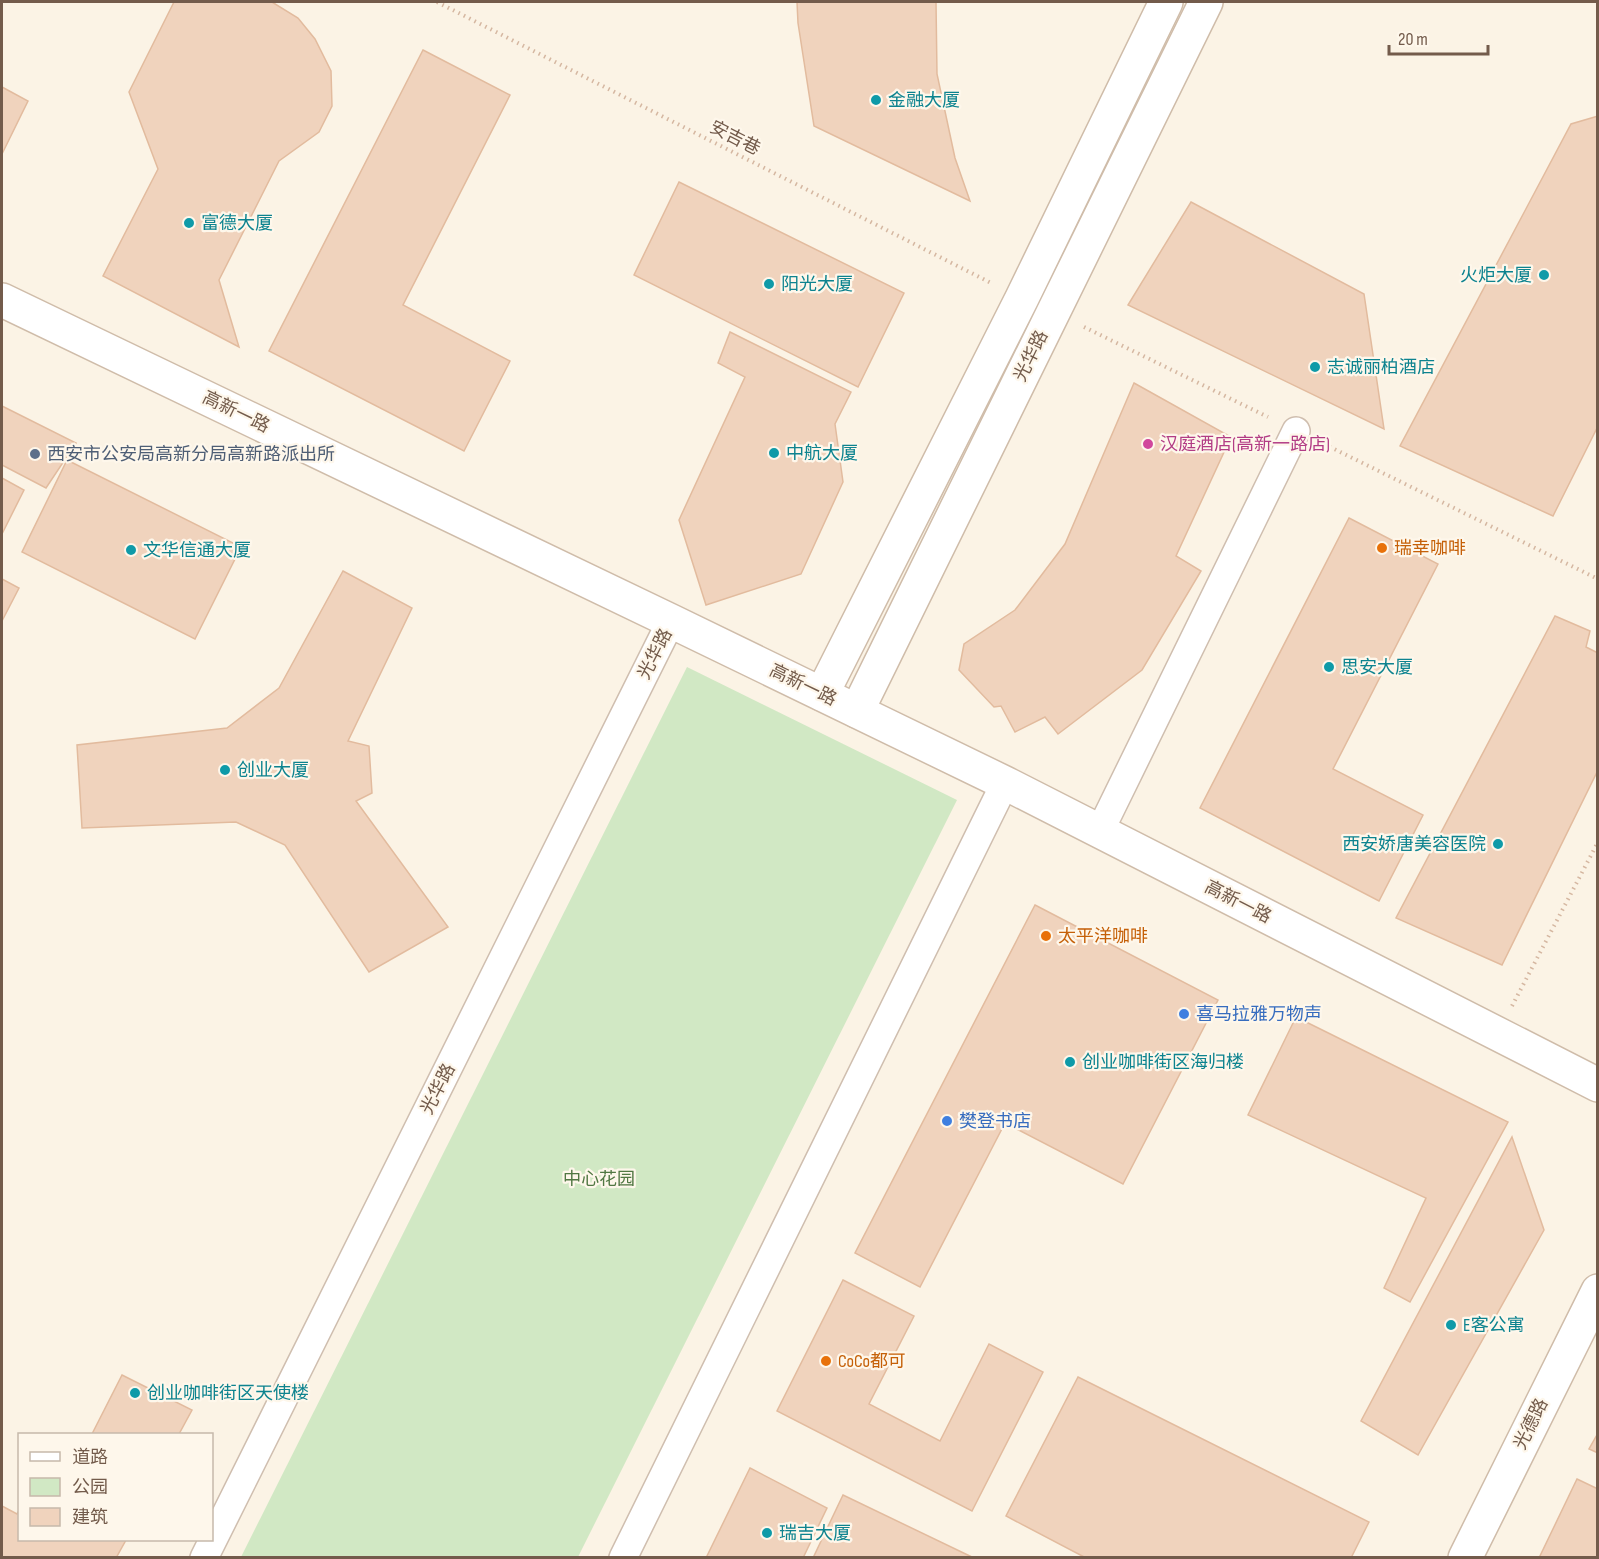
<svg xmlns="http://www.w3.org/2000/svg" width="1599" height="1559" font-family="'Sofia Sans Condensed','Noto Sans SC',sans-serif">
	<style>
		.green { fill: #d1e8c4 }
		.building { fill: #f0d3bd; stroke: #e2bb9e; stroke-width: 1.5 }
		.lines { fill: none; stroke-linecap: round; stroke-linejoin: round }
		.street-casing { stroke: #cfbeaf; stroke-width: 30 }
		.secondary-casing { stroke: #cfbca9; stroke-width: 36 }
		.path { stroke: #d5b7a1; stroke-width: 4; stroke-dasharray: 1.5 4.5; stroke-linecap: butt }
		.street { stroke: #fff; stroke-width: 27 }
		.secondary { stroke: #fff; stroke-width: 33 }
		.culture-dot { fill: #0f9aa8; stroke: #fef7eb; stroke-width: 2 }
		.hotel-dot { fill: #d1479c; stroke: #fef7eb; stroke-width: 2 }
		.service-dot { fill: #5c6f8a; stroke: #fef7eb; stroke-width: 2 }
		.food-dot { fill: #e8710a; stroke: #fef7eb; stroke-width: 2 }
		.shop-dot { fill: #3f7fe0; stroke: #fef7eb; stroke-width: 2 }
		.labels { text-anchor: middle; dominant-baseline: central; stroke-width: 4.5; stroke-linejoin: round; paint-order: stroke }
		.culture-label { font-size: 18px; fill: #0d838f; stroke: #fef7eb; text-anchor: start }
		.street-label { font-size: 18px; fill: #735b4b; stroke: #fef7eb }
		.hotel-label { font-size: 18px; fill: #b23c85; stroke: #fef7eb; text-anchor: start }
		.service-label { font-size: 18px; fill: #4e5e75; stroke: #fef7eb; text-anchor: start }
		.food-label { font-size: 18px; fill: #c56008; stroke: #fef7eb; text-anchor: start }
		.shop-label { font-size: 18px; fill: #366cbe; stroke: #fef7eb; text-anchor: start }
		.park-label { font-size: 18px; fill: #517843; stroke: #fef7eb }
	</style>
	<rect width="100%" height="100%" fill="#fbf3e5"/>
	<polygon class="green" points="687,667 957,800 578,1557 241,1557"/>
	<g class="building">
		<polygon points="174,2 272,2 298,18 315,39 331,71 332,106 319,132 279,161 219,280 239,347 103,276 158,169 129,92"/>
		<polygon points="797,2 936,2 937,74 955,158 970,201 814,126 798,23"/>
		<polygon points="423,50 510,95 403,305 510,361 464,451 269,351"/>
		<polygon points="2,87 28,101 2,154"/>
		<polygon points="1598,116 1598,426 1553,516 1400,446 1571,124"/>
		<polygon points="679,182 904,293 858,387 634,275"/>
		<polygon points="1191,202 1364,294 1384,429 1128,305"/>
		<polygon points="730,332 851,392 835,424 843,482 801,574 706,605 679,520 745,377 718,363"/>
		<polygon points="1134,383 1231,437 1176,556 1201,571 1142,670 1058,734 1045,717 1015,732 1001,706 994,707 959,670 964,644 1015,610 1065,544"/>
		<polygon points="2,406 76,443 46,488 2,465"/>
		<polygon points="67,460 241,547 195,639 22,552"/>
		<polygon points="2,478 24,490 2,534"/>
		<polygon points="1349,518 1438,564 1333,769 1423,815 1379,901 1200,808"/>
		<polygon points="343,571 412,608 348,741 369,746 372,793 356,801 448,927 369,972 285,845 236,822 82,828 77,745 227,728 279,688"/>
		<polygon points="2,579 19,588 2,621"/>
		<polygon points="1555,616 1590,631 1586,647 1598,653 1598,770 1502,965 1396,918"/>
		<polygon points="1035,905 1218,1000 1123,1184 1005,1123 920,1287 855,1253"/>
		<polygon points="1296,1017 1508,1122 1410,1302 1384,1288 1426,1198 1248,1115"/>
		<polygon points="1512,1137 1544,1230 1418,1455 1361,1421"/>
		<polygon points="843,1280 914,1316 869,1404 940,1441 989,1344 1043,1372 972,1511 777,1411"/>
		<polygon points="122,1375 192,1410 179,1434 92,1434"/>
		<polygon points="1078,1377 1369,1522 1351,1558 1086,1558 1006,1516"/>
		<polygon points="1598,1433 1598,1453 1589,1449"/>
		<polygon points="750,1468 827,1508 803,1558 706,1558"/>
		<polygon points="1577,1479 1598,1489 1598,1558 1539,1558"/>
		<polygon points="843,1495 974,1558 813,1558"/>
		<polygon points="2,1506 17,1514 20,1509 20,1540 126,1540 116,1558 2,1558"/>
	</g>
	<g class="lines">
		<defs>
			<g id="street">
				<polyline points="1100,831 1296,431"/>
				<polyline points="204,1558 671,621"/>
				<polyline points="623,1558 1005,783"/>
			</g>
			<g id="secondary">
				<polyline points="2,300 671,621 1005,783 1598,1085"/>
				<polyline points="822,694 1022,298 1166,2"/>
				<polyline points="857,711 1206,2"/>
				<polyline points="1465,1558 1598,1291"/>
			</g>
		</defs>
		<use href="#street" class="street-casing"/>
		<use href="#secondary" class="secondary-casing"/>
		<g class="path">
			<polyline points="437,2 993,284"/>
			<polyline points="1084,327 1268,417"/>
			<polyline points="1324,444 1598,579"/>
			<polyline points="1512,1006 1598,842"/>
		</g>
		<use href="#street" class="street"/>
		<use href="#secondary" class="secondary"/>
	</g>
	<g class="culture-dot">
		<circle cx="876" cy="100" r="6"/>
		<circle cx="189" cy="223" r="6"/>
		<circle cx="1544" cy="275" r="6"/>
		<circle cx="769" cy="284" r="6"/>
		<circle cx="1315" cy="367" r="6"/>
		<circle cx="774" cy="453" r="6"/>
		<circle cx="131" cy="550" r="6"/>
		<circle cx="1329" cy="667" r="6"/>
		<circle cx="225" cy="770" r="6"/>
		<circle cx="1498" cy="844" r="6"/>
		<circle cx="1070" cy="1062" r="6"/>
		<circle cx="1451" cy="1325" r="6"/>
		<circle cx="135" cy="1393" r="6"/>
		<circle cx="767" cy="1533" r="6"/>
	</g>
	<circle class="hotel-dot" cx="1148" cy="444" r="6"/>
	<circle class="service-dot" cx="35" cy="454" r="6"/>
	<g class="food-dot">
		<circle cx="1382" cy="548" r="6"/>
		<circle cx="1046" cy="936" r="6"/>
		<circle cx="826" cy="1361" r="6"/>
	</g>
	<g class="shop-dot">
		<circle cx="1184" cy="1014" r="6"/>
		<circle cx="947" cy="1121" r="6"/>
	</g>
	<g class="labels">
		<g class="culture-label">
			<text x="888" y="100">金融大厦</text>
			<text x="201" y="223">富德大厦</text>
			<text x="1532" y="275" text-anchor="end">火炬大厦</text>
			<text x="781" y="284">阳光大厦</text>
			<text x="1327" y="367">志诚丽柏酒店</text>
			<text x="786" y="453">中航大厦</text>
			<text x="143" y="550">文华信通大厦</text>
			<text x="1341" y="667">思安大厦</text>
			<text x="237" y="770">创业大厦</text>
			<text x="1486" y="844" text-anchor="end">西安娇唐美容医院</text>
			<text x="1082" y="1062">创业咖啡街区海归楼</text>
			<text x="1463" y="1325">E客公寓</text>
			<text x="147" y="1393">创业咖啡街区天使楼</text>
			<text x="779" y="1533">瑞吉大厦</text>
		</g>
		<g class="street-label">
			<text transform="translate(735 138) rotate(27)">安吉巷</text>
			<text transform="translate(1031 356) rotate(-64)">光华路</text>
			<text transform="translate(236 412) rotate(26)">高新一路</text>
			<text transform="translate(655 654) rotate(-63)">光华路</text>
			<text transform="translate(803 685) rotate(26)">高新一路</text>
			<text transform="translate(1238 902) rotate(27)">高新一路</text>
			<text transform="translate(438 1089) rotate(-63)">光华路</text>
			<text transform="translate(1531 1424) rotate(-64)">光德路</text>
		</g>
		<g class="hotel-label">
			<text x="1160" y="444">汉庭酒店(高新一路店)</text>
		</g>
		<g class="service-label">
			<text x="47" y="454">西安市公安局高新分局高新路派出所</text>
		</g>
		<g class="food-label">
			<text x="1394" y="548">瑞幸咖啡</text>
			<text x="1058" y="936">太平洋咖啡</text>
			<text x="838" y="1361">CoCo都可</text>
		</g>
		<g class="shop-label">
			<text x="1196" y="1014">喜马拉雅万物声</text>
			<text x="959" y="1121">樊登书店</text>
		</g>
		<g class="park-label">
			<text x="599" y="1179">中心花园</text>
		</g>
	</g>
	<rect width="1599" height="1559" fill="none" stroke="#735b4b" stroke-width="6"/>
	<rect x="18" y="1433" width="195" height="108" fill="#fef7eb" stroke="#c6b9ab" stroke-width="1.5"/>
	<rect x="30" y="1452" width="30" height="9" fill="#ffffff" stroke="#c6b9ab" stroke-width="1.5"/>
	<text x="72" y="1463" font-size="18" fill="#735b4b">道路</text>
	<rect x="30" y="1478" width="30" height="18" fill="#d1e8c4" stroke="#c6b9ab" stroke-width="1.5"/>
	<text x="72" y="1493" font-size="18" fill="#735b4b">公园</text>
	<rect x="30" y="1508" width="30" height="18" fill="#f0d3bd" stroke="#c6b9ab" stroke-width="1.5"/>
	<text x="72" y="1523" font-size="18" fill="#735b4b">建筑</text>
	<path d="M1389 45v9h99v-9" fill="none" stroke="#735b4b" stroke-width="3"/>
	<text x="1398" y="45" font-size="18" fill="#735b4b" stroke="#fef7eb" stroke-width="4.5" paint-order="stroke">20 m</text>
</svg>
